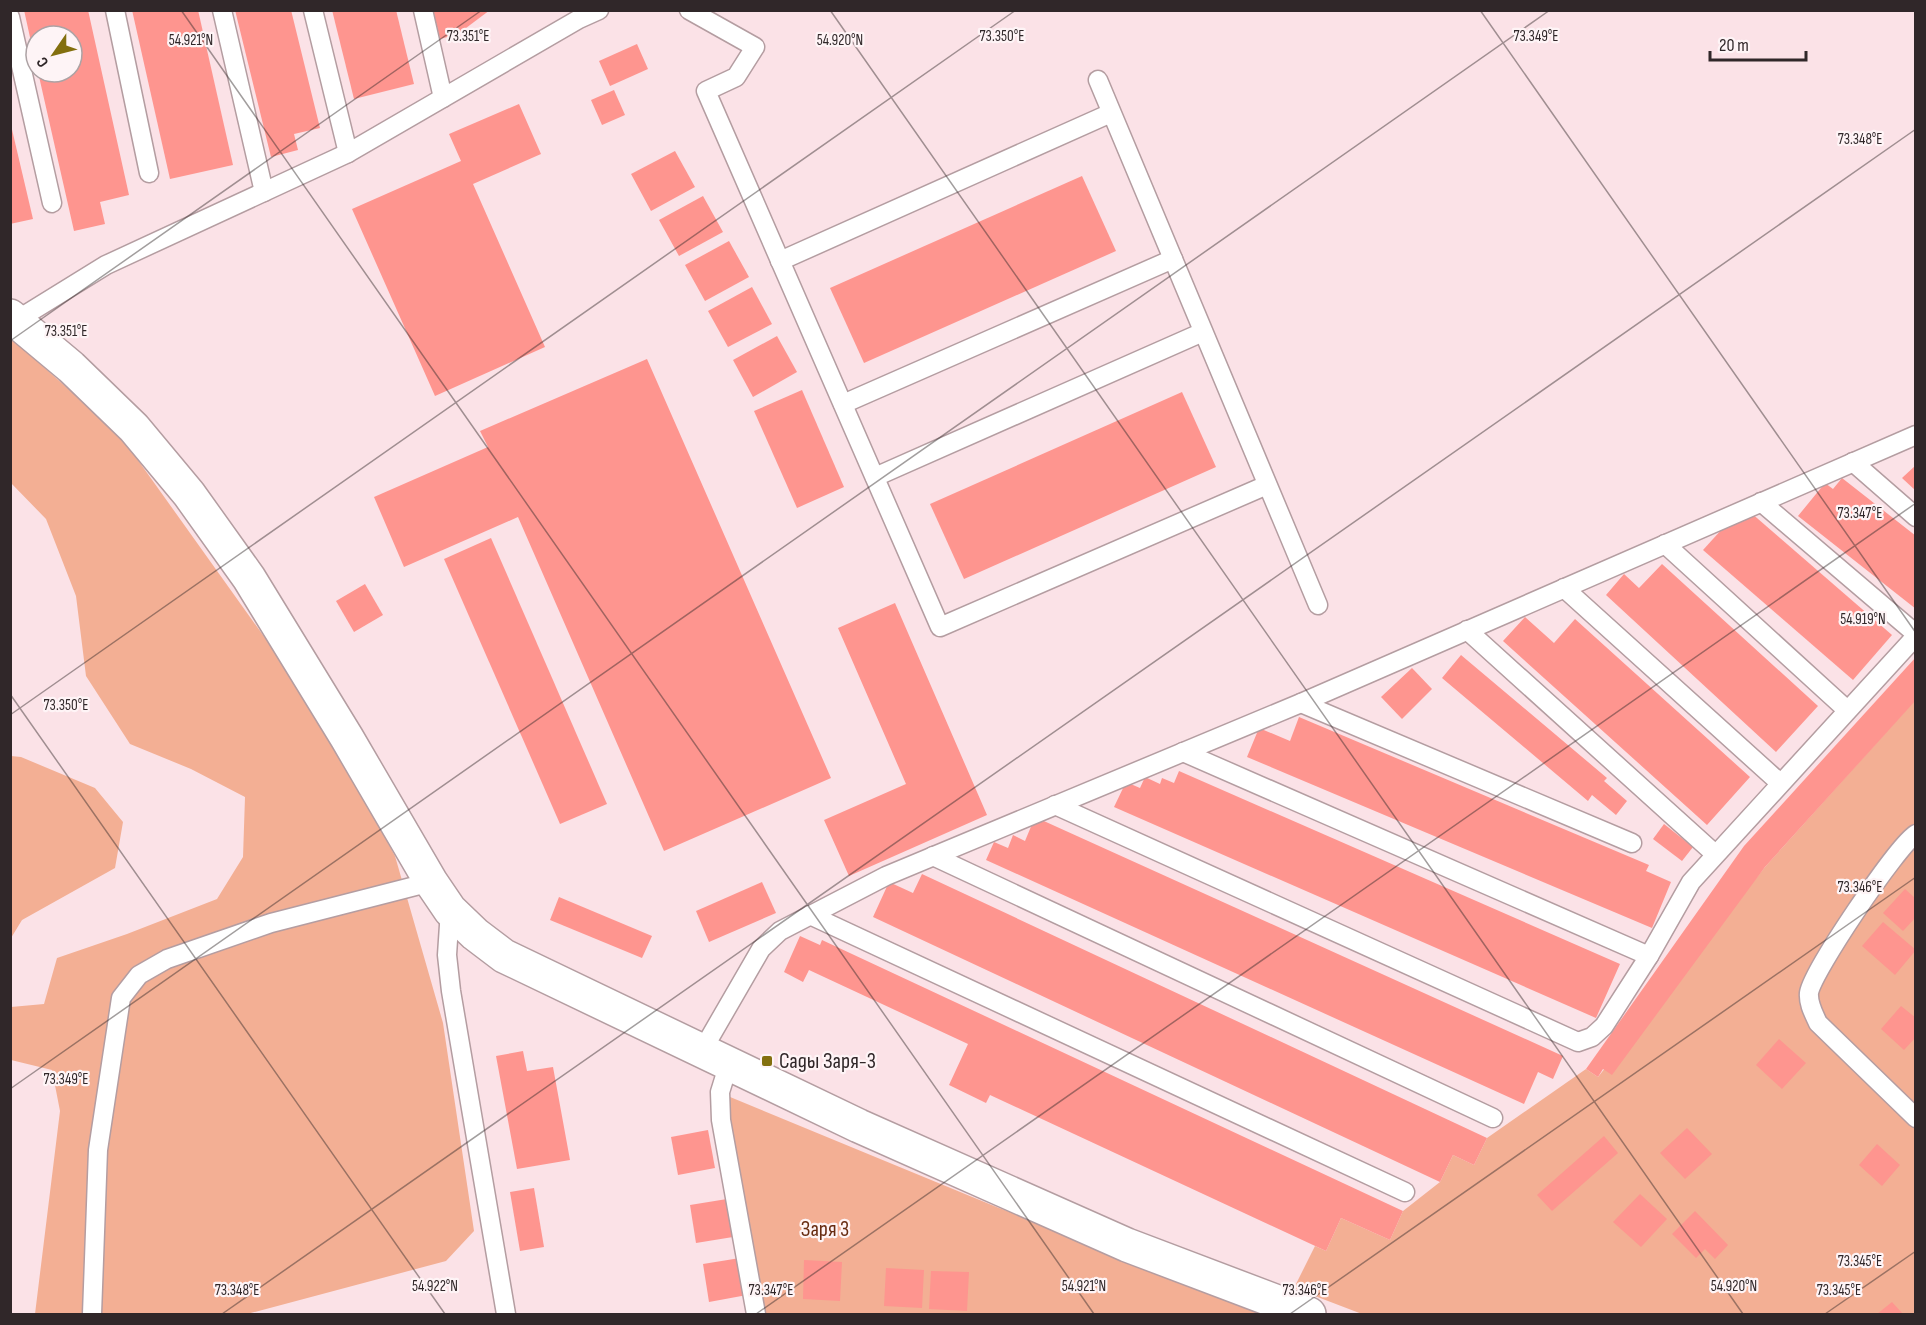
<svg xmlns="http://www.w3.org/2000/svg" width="1926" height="1325" font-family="'Sofia Sans Condensed',sans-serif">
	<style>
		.green { fill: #f3af94 }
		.building { fill: #fe958f }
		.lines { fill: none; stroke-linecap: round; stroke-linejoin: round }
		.service-casing { stroke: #b49da1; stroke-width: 21 }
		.tertiary-casing { stroke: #b49da1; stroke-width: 36 }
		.service { stroke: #fff; stroke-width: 18 }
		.tertiary { stroke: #fff; stroke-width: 33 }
		.ticks { fill: none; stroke: #302729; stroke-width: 1.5; stroke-opacity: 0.45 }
		.poi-dot { fill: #836f0e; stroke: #fef4f6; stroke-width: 2 }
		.labels { text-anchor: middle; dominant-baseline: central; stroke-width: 4.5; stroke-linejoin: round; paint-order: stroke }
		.poi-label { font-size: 22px; fill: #302729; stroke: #fef4f6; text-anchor: start }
		.park-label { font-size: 22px; fill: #682c12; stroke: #fef4f6 }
		.ticks-label { font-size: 15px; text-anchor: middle; fill: #302729; stroke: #fef4f6; stroke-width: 4.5; stroke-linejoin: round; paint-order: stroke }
	</style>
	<rect width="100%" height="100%" fill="#fbe2e7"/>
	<g class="green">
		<polygon points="10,337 120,435 320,715 395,856 443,1023 474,1231 446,1261 247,1314 35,1314 60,1111 52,1070 11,1060 11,1007 44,1004 57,958 127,934 217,899 243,857 245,797 191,769 130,744 86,676 76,596 46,519 11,483"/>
		<polygon points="1915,700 1915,1314 1362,1314 1294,1288 1315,1246 1326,1251 1341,1218 1390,1240 1403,1211 1440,1182 1453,1155 1474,1165 1487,1138 1586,1069 1598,1077 1765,867"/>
		<polygon points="11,756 21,757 95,788 123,822 115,868 22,920 11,938"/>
		<polygon points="718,1092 999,1208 1282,1314 753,1314"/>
	</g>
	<g class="building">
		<polygon points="24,10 88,10 129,195 100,202 105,224 74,231 38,72 72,72 72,36 36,36 35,60"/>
		<polygon points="132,10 198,10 233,165 170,179"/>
		<polygon points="235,10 291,10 320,128 294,134 298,150 271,157"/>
		<polygon points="332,10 396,10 414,84 354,99"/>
		<polygon points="433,10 490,10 458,34 440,39"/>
		<polygon points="637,44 648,69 610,86 599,61"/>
		<polygon points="614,90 625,115 602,125 591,100"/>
		<polygon points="519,104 541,154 473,184 545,347 435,396 352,209 461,161 449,134"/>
		<polygon points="10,121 33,219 10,224"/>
		<polygon points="675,151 695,187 651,211 631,174"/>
		<polygon points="1082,176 1116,251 864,363 830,288"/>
		<polygon points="703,196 723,232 679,256 659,220"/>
		<polygon points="729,241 749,277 705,301 685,265"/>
		<polygon points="752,287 772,324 728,347 708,311"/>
		<polygon points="777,336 797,372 753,397 733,360"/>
		<polygon points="647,359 831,778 664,851 518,517 404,567 374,497 488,447 480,431"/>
		<polygon points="802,390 844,487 797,508 754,411"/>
		<polygon points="1182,392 1216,467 964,579 930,504"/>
		<polygon points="1916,465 1916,491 1902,478"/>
		<polygon points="1842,478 1916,536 1916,609 1798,516 1825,483 1833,489"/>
		<polygon points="1750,512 1892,635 1853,680 1703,550 1723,528"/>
		<polygon points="491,538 607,804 560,824 444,559"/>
		<polygon points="1662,564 1818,706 1776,752 1606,595 1624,574 1639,588"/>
		<polygon points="365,584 383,615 354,632 336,601"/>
		<polygon points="895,603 987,815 849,876 824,820 906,784 838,628"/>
		<polygon points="1525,617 1554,643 1575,619 1750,777 1707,825 1503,641"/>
		<polygon points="1461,655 1607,778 1604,781 1627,801 1616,815 1592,795 1588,801 1442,678"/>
		<polygon points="1916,657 1916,700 1765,867 1612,1075 1603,1069 1598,1077 1586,1069 1744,846"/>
		<polygon points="1412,668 1432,689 1402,719 1381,697"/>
		<polygon points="1299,717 1649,865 1646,871 1671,882 1652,928 1247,757 1259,728 1290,741"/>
		<polygon points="1179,771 1620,964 1596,1018 1114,807 1126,782 1140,788 1145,777 1160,784 1162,778 1174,783"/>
		<polygon points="1035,817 1563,1056 1553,1079 1538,1072 1524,1104 986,860 994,842 1008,848 1013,835 1025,841"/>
		<polygon points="1664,824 1693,847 1682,861 1653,839"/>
		<polygon points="922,874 1487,1138 1474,1165 1453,1155 1440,1182 873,917 889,882 913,893"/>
		<polygon points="762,882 776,913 709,942 696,911"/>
		<polygon points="1905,889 1916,899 1916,917 1903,931 1883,913"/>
		<polygon points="559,897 652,936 642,958 550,920"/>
		<polygon points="1883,922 1916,950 1895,975 1862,946"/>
		<polygon points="800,936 820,945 822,940 1403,1211 1390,1240 1341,1218 1326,1251 990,1095 986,1103 949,1085 968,1044 809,970 803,982 784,972"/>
		<polygon points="1901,1006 1916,1018 1916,1037 1904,1050 1881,1029"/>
		<polygon points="1779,1039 1806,1063 1782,1089 1756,1065"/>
		<polygon points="523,1051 527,1071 553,1067 570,1160 517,1169 496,1056"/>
		<polygon points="1687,1128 1712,1154 1685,1179 1660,1153"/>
		<polygon points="708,1130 715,1168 678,1175 671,1137"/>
		<polygon points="1604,1136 1618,1153 1552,1211 1537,1195"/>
		<polygon points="1877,1144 1900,1165 1882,1186 1859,1165"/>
		<polygon points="534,1188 544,1247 520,1251 510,1192"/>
		<polygon points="1640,1194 1667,1219 1641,1247 1613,1222"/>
		<polygon points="727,1199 733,1237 696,1243 690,1205"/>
		<polygon points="1695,1211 1728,1245 1715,1259 1705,1249 1696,1258 1672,1234"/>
		<polygon points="740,1258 747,1295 709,1302 703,1264"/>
		<polygon points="804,1260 842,1262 840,1301 803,1299"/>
		<polygon points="886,1268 924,1270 922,1308 884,1306"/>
		<polygon points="931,1271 969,1272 967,1311 929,1309"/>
		<polygon points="1892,1302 1903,1314 1877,1314"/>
	</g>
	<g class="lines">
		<defs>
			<g id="service">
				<polyline points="115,10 149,173"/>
				<polyline points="222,10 264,192"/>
				<polyline points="313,10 348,153"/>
				<polyline points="423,10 443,98"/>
				<polyline points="689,10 755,47 736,77 706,91 940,627 1267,485"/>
				<polyline points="10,17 52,203"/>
				<polyline points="1098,80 1318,605"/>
				<polyline points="780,261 1111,113"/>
				<polyline points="17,320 106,265 348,153 579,19 599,10"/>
				<polyline points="843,404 1173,259"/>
				<polyline points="1853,462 1916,517"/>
				<polyline points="875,477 1203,332"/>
				<polyline points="1761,502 1916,634"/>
				<polyline points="1665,544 1847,710"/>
				<polyline points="1564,588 1780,783"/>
				<polyline points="1467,630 1715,854"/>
				<polyline points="1301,703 1632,843"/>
				<polyline points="1183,752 1649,956"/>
				<polyline points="1055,805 1578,1042 1592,1037 1604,1026 1649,956 1691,882 1916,636"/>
				<path d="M1916,834C1897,846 1812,972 1809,993C1808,1004 1814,1014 1818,1023L1916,1118"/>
				<polyline points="933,856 1493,1118"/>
				<polyline points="450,910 447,955 451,991 506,1314"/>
				<polyline points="810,915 1405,1192"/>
				<polyline points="702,1051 761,949 780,931 886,876 1301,703 1916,435"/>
				<polyline points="729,1063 720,1092 721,1120 756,1314"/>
				<polyline points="92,1314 98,1150 121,998 139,975 167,959 271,923 431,882"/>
			</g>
			<polyline id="tertiary" points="10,316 71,367 134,428 189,494 249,578 347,738 431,882 450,910 475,934 504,956 859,1126 1127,1245 1309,1314"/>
		</defs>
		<use href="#service" class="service-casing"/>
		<use href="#tertiary" class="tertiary-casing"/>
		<use href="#service" class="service"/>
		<use href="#tertiary" class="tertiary"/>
	</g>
	<path class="ticks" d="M181,10L1094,1314M830,10L1743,1314M1480,10L1916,633M10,341L482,10M10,694L445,1314M10,715L1016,10M10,1089L1550,10M222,1314L1916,129M756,1314L1916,503M1290,1314L1916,877M1825,1314L1916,1251"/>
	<rect class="poi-dot" x="761" y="1055" width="12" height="12" rx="3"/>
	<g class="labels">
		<g class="poi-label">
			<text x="779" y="1061">Сады Заря-3</text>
		</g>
		<g class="park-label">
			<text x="825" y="1229">Заря 3</text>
		</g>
	</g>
	<g class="ticks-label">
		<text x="468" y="41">73.351°E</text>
		<text x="1002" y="41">73.350°E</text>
		<text x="1536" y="41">73.349°E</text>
		<text x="191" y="45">54.921°N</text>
		<text x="840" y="45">54.920°N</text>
		<text x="1860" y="144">73.348°E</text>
		<text x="66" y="336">73.351°E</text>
		<text x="1860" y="518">73.347°E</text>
		<text x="1863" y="624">54.919°N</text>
		<text x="66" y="710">73.350°E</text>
		<text x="1860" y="892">73.346°E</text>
		<text x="66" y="1084">73.349°E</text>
		<text x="1860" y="1266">73.345°E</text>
		<text x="435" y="1291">54.922°N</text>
		<text x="1084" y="1291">54.921°N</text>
		<text x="1734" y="1291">54.920°N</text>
		<text x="237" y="1295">73.348°E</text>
		<text x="771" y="1295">73.347°E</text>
		<text x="1305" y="1295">73.346°E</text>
		<text x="1839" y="1295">73.345°E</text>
	</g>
	<rect width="1926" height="1325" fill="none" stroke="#302729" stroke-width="24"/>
	<g transform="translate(54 54) rotate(235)"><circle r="28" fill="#fef4f6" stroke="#aca2a4" stroke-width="1.5"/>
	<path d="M0-4.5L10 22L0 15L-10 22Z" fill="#836f0e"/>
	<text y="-9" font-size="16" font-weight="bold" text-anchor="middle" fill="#302729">С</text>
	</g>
	<path d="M1710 51v9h96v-9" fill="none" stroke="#302729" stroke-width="3"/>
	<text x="1719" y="51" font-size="18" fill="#302729" stroke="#fef4f6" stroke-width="4.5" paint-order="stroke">20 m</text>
</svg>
